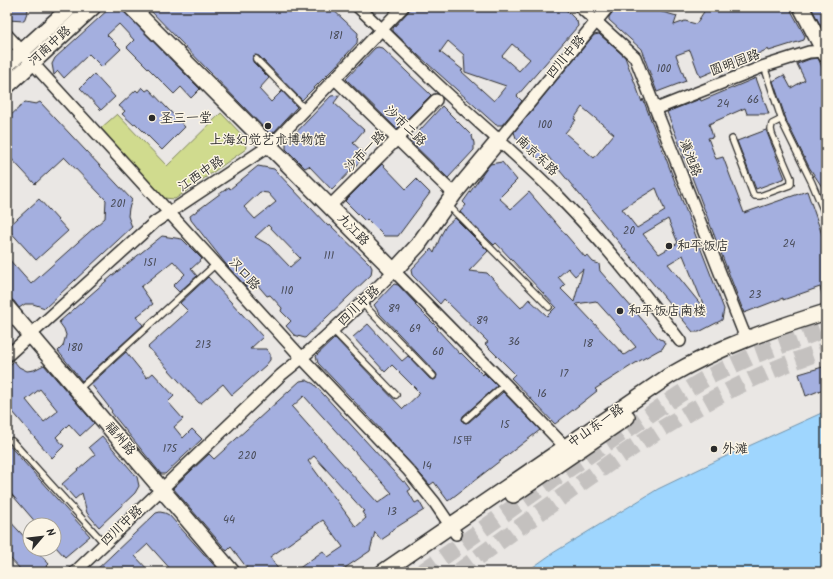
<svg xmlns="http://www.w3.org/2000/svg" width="833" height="579" font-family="Kalam,'LXGW WenKai TC',sans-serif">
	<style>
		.green { fill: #d0db8e; stroke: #7e835c }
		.water { fill: #9fd6fe; stroke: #7192aa }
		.building { fill: #a4afdf; stroke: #2b2b2b; fill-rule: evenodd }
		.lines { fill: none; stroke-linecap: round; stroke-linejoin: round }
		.primary-tunnel { stroke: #c4c1bf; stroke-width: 17; stroke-dasharray: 17 8; stroke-linecap: butt }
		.lane-casing { stroke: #2b2b2b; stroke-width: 8 }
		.street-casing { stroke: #2b2b2b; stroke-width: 14 }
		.secondary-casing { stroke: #2b2b2b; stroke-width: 18 }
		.lane { stroke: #fcf5e5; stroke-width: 5.5 }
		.street { stroke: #fcf5e5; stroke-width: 11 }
		.secondary { stroke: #fcf5e5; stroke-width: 15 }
		.poi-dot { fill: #2b2b2b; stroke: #fcf5e5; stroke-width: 1.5 }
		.labels { text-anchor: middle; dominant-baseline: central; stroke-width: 3; stroke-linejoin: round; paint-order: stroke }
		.number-label { font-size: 11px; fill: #494c58 }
		.street-label { font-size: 13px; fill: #2b2b2b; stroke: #fcf5e5 }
		.poi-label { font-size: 13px; fill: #2b2b2b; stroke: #fcf5e5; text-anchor: start }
	</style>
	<rect width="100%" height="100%" fill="#eae7e4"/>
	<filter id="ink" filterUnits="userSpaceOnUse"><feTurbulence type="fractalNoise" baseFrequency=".025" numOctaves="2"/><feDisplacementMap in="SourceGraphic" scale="8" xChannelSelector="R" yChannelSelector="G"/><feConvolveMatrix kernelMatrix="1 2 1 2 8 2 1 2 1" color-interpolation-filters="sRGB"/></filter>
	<g filter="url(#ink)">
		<polygon class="green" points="221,113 245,138 246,149 175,199 164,198 101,128 117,114 167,166"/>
		<polygon class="water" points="826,411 826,572 526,572 553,553 658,489 718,460"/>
		<g class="building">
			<polygon points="7,7 29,7 24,21 8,20"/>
			<polygon points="111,7 121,7 125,13 200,89 191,98 181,87 174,94 127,47 134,40 119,24 107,35 121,49 102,67 89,54 64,78 58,71 54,75 52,64 55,58"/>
			<polygon points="147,7 330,7 358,33 357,43 335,67 302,100 259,56 255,55 253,56 253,62 269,78 259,89 271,102 282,91 297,107 274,132 269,133"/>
			<path d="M410,7H563L577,21L578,26L517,96L522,101L502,125H496L418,55L393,31V28L408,12ZM448,41L464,55L465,72L506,86L494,101L461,71L463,70L440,52ZM512,44L530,59L519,71L502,56Z"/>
			<polygon points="616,7 644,7 677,16 674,25 685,21 696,24 707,7 789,7 805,36 804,40 769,51 768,49 741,62 740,60 700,77 690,50 676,55 686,81 657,92 641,49 609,20 609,17"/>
			<polygon points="811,7 826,7 826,36"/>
			<path d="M599,34L625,57L642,102L643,99L724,309L722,320L699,332H693L546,154L540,160L516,138L514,132L594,35ZM582,107L614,134L594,158L565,133L576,120L574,119ZM656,188L665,211L637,228L622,209ZM668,219L678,243L659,254L643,234ZM683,255L706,311L668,264Z"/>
			<polygon points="378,47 382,48 431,95 397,129 346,79 375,48"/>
			<polygon points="818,58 826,76 826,193 809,167 787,122 773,81 784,75 791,88 805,80 797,64 810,59"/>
			<polygon points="94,74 115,97 101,110 80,88"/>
			<polygon points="756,78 769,114 747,114 745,108 709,124 713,137 708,138 716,159 723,157 744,213 807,191 826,246 826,300 824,301 820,287 783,300 783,298 744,313 667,112 700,99 701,101"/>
			<polygon points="142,87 146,91 149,89 185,127 162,150 135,123 134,125 122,114 125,111 119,106 136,90 138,92"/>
			<polygon points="340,95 334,103 364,130 353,143 366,155 332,190 309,166 305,168 286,149 286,143 331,96"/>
			<polygon points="25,102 36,104 40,102 132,200 129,208 128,216 132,227 45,308 33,304 25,304 19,308 14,301 7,297 7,257 31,284 105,218 106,200 64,157 35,184 7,154 7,119"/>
			<polygon points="442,106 472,136 474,143 474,150 448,178 410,141"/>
			<polygon points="766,130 785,178 756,189 737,141"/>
			<path d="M502,162L517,180L499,198L511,209L529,192L585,257L587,255L593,262L599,264L600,271L659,339L663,340L665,344L662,349L659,350L634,364L595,389L597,391L555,424L511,378L515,374L485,344L488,342L444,299L440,304L412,275L411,270L431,249L434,253L441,235L446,226L455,218L488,251L469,271L487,273L521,308L529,299L547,316L556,307L496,243L494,245L460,212L466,205L463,202L490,164ZM568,268L575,276L583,269L574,302L561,289L565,285L558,277ZM596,301L613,320L636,347L624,355L576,304Z"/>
			<polygon points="382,164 406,189 416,179 430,193 398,236 384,236 367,219 365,221 345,201"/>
			<path d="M258,166L274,169L328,226L330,225L370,264L372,268L371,275L305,338L294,335L286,326L291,321L281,311L282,308L270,295L267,296L255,282L248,289L229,268L191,220L190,216L229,187L230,189ZM260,192L268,193L276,202L255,219L244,207ZM268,225L300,258L290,267L269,245L255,237Z"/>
			<polygon points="39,199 68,231 36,260 7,228"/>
			<polygon points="162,236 182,239 202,259 191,269 197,276 179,292 173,286 185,274 173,261 141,287 153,304 136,317 143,325 82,381 58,351 63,346 66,335 64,329 59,322 112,276"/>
			<polygon points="208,277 263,337 250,349 266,349 270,354 270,360 266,365 232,395 223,384 201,403 199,403 148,347 188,311 180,303"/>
			<polygon points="394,284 398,285 416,304 415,305 438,328 437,329 460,354 461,353 483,375 484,373 497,386 463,416 462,419 463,422 466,423 469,422 503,392 540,430 448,501 434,482 430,485 383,433 383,432 318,363 316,356 335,338 403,409 420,393 392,365 385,372 353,337 368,324 402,361 408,356 430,379 434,380 436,379 437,375 436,373 379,313 374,305"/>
			<polygon points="126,352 147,378 153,373 174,396 168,402 183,419 174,427 183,438 192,429 202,439 165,474 161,474 111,412 112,411 91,384"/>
			<path d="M14,361L19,367L27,371L34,370L44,365L94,423L80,436L69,424L56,437L64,446L52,458L7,405V368ZM40,389L58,411L44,422L26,400Z"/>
			<polygon points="826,366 826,388 806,396 799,374"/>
			<path d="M306,380L314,384L403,482L405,481L411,489L408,491L415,503L419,501L424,510L389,532L390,534L381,540L375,532L370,551L339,572H294L323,551L328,557L343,547L323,520L270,557L280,572H250L231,547L227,551L173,488L209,454L214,459L300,381ZM304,396L392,493L378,503L339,460L292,407ZM314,456L364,511L362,512L366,518L356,527L308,461Z"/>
			<polygon points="102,436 137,477 139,486 135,493 99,527 87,513 82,493 75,499 62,484 95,455 89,447"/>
			<polygon points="7,443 90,536 65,557 54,545 54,525 38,525 7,489"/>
			<polygon points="160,512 165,513 169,515 220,572 173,572 148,544 135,556 150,572 94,572 152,517 156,513"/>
			<polygon points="7,518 30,543 30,549 35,549 49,564 41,572 23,572 7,555"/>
		</g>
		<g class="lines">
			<g class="primary-tunnel">
				<polyline points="422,572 552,480 680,394 708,377 755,355 826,329"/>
				<path d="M458,572C493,546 528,521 563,496C645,437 729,381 826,350"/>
			</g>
			<defs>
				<g id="lane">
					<polyline points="256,59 306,110"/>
					<polyline points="764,66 783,124 812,183 825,214"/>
					<polyline points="732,139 753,194 755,196 760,196 790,185 791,184 791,178 772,134 771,129 772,124 782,119"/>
					<polyline points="448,205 549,307"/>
					<polyline points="362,303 433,376"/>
					<polyline points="333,330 396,395"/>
					<polyline points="79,389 216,264"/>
					<polyline points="466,419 505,384"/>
					<polyline points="12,441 104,543"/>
				</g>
				<g id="street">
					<path d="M358,7C385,32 410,58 436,83C477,122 521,158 561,199C604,243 643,291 680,341"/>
					<polyline points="580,7 635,57 743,331 749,337"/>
					<polyline points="7,35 302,358 409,471 435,503 456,534"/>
					<polyline points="335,79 454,194"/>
					<polyline points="656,109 762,67 809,52 826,51"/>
					<polyline points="499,140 608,7"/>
					<polyline points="330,206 436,100"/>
					<polyline points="7,356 155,222 269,146 279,137 403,7"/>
					<path d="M75,572L281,375C321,343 358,307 394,271L505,384L570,452"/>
				</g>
				<g id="secondary">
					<polyline points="131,7 394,271 418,245 454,194 499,140"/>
					<polyline points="801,7 826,55"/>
					<polyline points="7,65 71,7"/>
					<polyline points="7,86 93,7"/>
					<polyline points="7,307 232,572"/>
					<polyline points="513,495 627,417"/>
					<path d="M383,572L669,376C719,347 771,329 826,312"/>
				</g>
			</defs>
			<use href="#lane" class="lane-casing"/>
			<use href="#street" class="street-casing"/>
			<use href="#secondary" class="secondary-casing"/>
			<use href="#lane" class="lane"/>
			<use href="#street" class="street"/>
			<use href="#secondary" class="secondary"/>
		</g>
	</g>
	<g class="poi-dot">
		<circle cx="152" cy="118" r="4"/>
		<circle cx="268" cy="126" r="4"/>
		<circle cx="669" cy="246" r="4"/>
		<circle cx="620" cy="311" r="4"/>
		<circle cx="714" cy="449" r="4"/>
	</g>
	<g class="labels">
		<g class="number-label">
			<text x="336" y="36">181</text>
			<text x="664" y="69">100</text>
			<text x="753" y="100">66</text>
			<text x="723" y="104">24</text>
			<text x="545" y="125">100</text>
			<text x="118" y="204">201</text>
			<text x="629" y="231">20</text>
			<text x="789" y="244">24</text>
			<text x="329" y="256">111</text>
			<text x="150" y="263">151</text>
			<text x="287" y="291">110</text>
			<text x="755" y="295">23</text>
			<text x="394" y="309">89</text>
			<text x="482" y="321">89</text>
			<text x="415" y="329">69</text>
			<text x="514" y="342">36</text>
			<text x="588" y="344">18</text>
			<text x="203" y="345">213</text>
			<text x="75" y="348">180</text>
			<text x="438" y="352">60</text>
			<text x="564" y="374">17</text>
			<text x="542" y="394">16</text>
			<text x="505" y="425">15</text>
			<text x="463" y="441">15甲</text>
			<text x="170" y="449">175</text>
			<text x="247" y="456">220</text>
			<text x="427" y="466">14</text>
			<text x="392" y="512">13</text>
			<text x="229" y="520">44</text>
		</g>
		<g class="street-label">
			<text transform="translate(50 46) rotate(-42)">河南中路</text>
			<text transform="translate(566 57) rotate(-50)">四川中路</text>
			<text transform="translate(735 63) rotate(-20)">圆明园路</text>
			<text transform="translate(405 126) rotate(44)">沙市二路</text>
			<text transform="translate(365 152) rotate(-45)">沙市一路</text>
			<text transform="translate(537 156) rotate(43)">南京东路</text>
			<text transform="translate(690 158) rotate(69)">滇池路</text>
			<text transform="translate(201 174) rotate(-34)">江西中路</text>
			<text transform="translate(353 230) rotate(46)">九江路</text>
			<text transform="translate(244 274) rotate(47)">汉口路</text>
			<text transform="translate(359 306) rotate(-44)">四川中路</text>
			<text transform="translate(596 426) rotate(-35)">中山东一路</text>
			<text transform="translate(120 439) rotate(50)">福州路</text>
			<text transform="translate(122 526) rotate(-44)">四川中路</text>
		</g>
		<g class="poi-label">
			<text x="160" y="118">圣三一堂</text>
			<text x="268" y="140" text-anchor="middle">上海幻觉艺术博物馆</text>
			<text x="677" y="246">和平饭店</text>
			<text x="628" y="311">和平饭店南楼</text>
			<text x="722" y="449">外滩</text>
		</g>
	</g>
	<rect width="833" height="579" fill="none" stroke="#fcf5e5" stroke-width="24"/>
	<rect x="12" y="12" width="809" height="555" fill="none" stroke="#2b2b2b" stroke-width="1.5" filter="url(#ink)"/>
	<g transform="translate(42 537) rotate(62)"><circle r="19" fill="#fcf5e5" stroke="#a8a49b"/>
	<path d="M0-3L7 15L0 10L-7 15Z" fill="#2b2b2b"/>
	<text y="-6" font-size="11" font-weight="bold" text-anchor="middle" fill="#2b2b2b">N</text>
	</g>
</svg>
